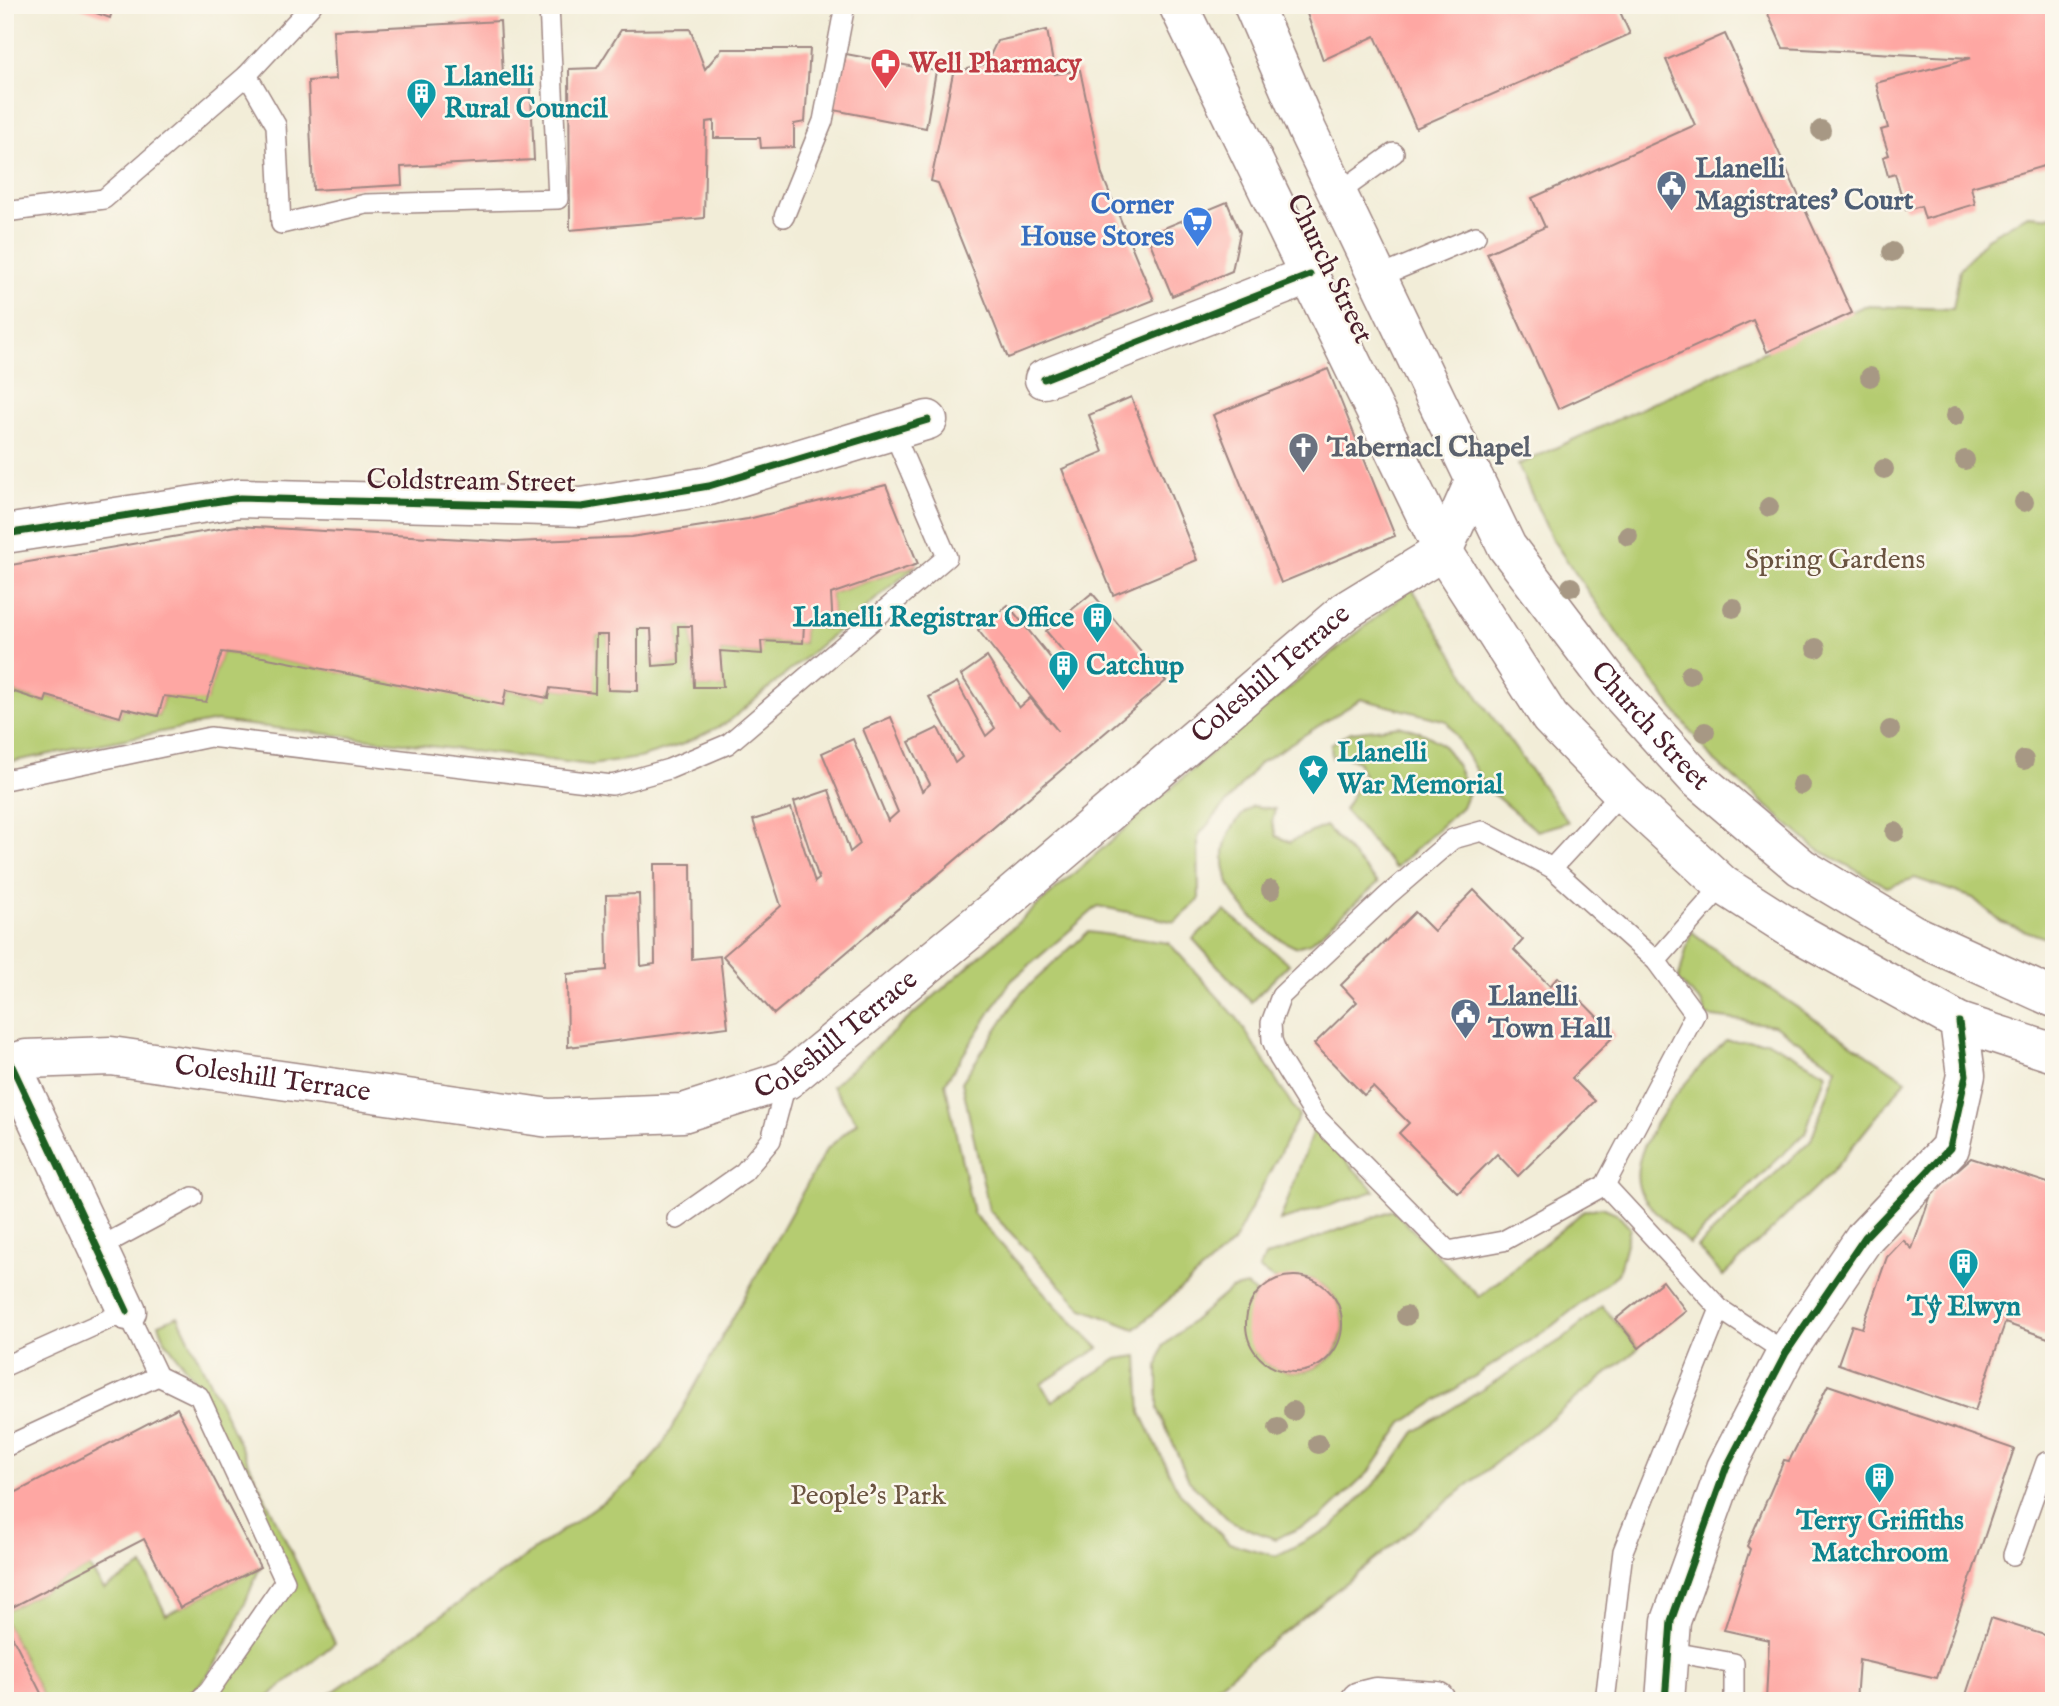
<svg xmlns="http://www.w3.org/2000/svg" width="2059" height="1706" font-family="'IM FELL English',serif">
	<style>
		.green { fill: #b5cc71; stroke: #80764e; stroke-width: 2 }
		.building { fill: #fea7a3 }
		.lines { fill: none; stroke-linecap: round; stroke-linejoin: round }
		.lane-casing { stroke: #9e8682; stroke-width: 22 }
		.street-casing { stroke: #9e8682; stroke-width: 41 }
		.secondary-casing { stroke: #9e8682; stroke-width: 41 }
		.primary-casing { stroke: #9e8682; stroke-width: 41 }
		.lane { stroke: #fff; stroke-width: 19 }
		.street { stroke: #fff; stroke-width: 38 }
		.secondary { stroke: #fff; stroke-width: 38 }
		.primary { stroke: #fff; stroke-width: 38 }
		.cycleway-casing { stroke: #fbf7ec; stroke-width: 11 }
		.cycleway { stroke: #1b5e20; stroke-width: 7 }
		.tree { fill: #a79884 }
		.labels { text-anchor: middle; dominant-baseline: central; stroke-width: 5; stroke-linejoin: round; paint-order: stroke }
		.health-label { font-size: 28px; font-weight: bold; fill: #be3a42; stroke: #fbf7ec; text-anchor: start }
		.culture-label { font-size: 28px; font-weight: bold; fill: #0d838f; stroke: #fbf7ec; text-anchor: start }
		.service-label { font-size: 28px; font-weight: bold; fill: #4e5e75; stroke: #fbf7ec; text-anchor: start }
		.shop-label { font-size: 28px; font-weight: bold; fill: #366cbe; stroke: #fbf7ec; text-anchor: end }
		.street-label { font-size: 28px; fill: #4a1f2b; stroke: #fbf7ec }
		.worship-label { font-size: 28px; font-weight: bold; fill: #5b616d; stroke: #fbf7ec; text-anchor: start }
		.park-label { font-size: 28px; fill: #6a5340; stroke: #fbf7ec }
	</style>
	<rect width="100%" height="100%" fill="#fbf7ec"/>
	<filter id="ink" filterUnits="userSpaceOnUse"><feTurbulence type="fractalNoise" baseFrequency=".0143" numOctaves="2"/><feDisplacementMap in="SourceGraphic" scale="14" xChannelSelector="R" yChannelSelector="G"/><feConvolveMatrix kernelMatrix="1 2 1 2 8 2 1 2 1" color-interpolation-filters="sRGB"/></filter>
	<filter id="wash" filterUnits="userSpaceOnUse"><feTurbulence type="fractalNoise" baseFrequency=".00686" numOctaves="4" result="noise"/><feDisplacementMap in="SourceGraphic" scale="28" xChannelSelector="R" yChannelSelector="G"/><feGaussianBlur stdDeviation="1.57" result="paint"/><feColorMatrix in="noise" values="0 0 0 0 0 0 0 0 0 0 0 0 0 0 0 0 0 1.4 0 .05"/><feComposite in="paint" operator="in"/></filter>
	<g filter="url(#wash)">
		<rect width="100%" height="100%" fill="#f2edd8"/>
		<g class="green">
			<polygon points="2028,215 2054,217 2054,941 2001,922 1973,898 1915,878 1887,887 1815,848 1711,758 1620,638 1552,539 1518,465 1864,306 1953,309 1960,269 1987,238"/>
			<polygon points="918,564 727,723 681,745 639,758 591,765 216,721 5,763 5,689 44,702 47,696 120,717 123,708 158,716 164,696 206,701 222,652 264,657 503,704 506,690 548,698 550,688 594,692 596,635 608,635 608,689 638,691 638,629 651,629 653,666 679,664 678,626 692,626 694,687 722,687 720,651 761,654 761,641 803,643 804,624 833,628 831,594"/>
			<polygon points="1412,588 1483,704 1568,822 1537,831 1486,788 1447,721 1361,699 1260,763 1198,836 1199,900 1175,922 1098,906 1010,982 945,1083 973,1213 1058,1308 1099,1348 1041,1384 1052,1401 1117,1359 1138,1356 1141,1413 1178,1491 1229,1543 1276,1556 1331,1528 1388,1470 1415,1432 1564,1338 1602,1306 1639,1348 1198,1701 320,1701 631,1482 660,1449 826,1150 857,1122 832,1086 1227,739"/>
			<path d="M1401,726C1444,737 1452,751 1468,792L1462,807L1395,868L1344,810L1364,775L1358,762L1345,756L1332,758L1331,744L1351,732Z"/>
			<path d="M1252,806L1275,809L1272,822L1276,836L1290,842L1325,826L1378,883L1310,943L1295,947C1240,922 1191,855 1252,806Z"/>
			<polygon points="1225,911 1289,964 1251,1002 1193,939"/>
			<polygon points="1691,931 1750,976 1906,1080 1831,1173 1723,1276 1697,1247 1811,1140 1837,1068 1774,1025 1706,1016 1702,1003 1678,981"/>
			<polygon points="1088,932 1169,943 1237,1018 1299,1116 1233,1243 1135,1329 1083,1309 989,1210 962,1082 1020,994"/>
			<path d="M1726,1041H1768L1826,1073L1805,1133L1689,1244C1675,1230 1656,1215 1644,1198C1614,1155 1695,1069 1726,1041Z"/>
			<polygon points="1314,1128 1375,1191 1280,1221"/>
			<path d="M1602,1207L1616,1213L1630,1228L1618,1274L1552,1326L1403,1423L1370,1471L1320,1519L1275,1539L1232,1523L1189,1481L1158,1409V1366L1163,1346L1230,1290L1246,1286L1255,1292C1220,1386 1336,1394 1342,1331C1343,1316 1340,1302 1329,1291C1314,1275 1295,1274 1275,1280L1259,1269L1265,1257L1393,1210L1479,1297L1584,1211Z"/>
			<polygon points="178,1316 335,1643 263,1701 207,1701 292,1583 195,1381 165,1340 159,1324"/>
			<path d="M143,1566L166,1615L260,1567C240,1612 223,1671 181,1701H45L5,1622V1611L89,1567L104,1589Z"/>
		</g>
		<g id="blocks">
			<g class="building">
				<polygon points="74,5 114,5 110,18"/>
				<polygon points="1304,5 1617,5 1630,34 1416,128 1375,36 1323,60"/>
				<polygon points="1764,5 2046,5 2054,32 2054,163 1971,187 1975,204 1925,219 1921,206 1906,210 1895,174 1888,176 1883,157 1889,155 1881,130 1888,128 1876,83 1971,58 1783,48"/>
				<polygon points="500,21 503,74 530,73 534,160 401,167 402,185 313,190 308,81 336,79 333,30"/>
				<polygon points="690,29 705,69 722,49 810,49 805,122 794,124 794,147 761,148 760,138 714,138 714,121 706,122 704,218 570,230 569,69 597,68 621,30"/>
				<polygon points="1047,30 1055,74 1080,70 1102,175 1154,300 1008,358 938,183 931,181 953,73 986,64 997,41"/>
				<polygon points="1725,34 1852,313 1767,352 1753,320 1558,409 1487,253 1545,227 1532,198 1695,125 1666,60"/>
				<polygon points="846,54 936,71 926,128 834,110"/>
				<polygon points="1227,202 1240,232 1232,271 1172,296 1147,235"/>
				<polygon points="1328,369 1395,536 1281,583 1213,415"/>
				<polygon points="1131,397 1197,560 1113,595 1062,469 1103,452 1089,415"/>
				<polygon points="886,485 918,564 831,594 833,628 804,624 803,643 761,641 762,654 720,651 723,687 694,687 692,626 678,626 679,664 653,666 651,629 638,629 638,691 608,690 608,635 596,635 595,693 550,688 548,698 506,690 503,705 263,657 222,652 206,702 164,696 158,716 123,708 120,717 47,696 45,702 5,689 5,566 236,526 515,542 631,537 748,519"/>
				<polygon points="1092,593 1166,681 774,1014 723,956 781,906 753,820 791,808 815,882 819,879 794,802 829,790 850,852 860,844 822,753 853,739 888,821 898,812 863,729 891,717 922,791 930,784 909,742 938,728 955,763 962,757 929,697 957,682 986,736 995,728 961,675 987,657 1019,708 1030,698 1058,731 978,630 1008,605 1058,667 1069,658 1046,631"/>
				<polygon points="654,864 691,864 692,959 720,956 728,1027 568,1047 567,974 607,970 606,895 639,894 641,966 655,964"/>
				<polygon points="1474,890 1523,940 1514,950 1550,986 1558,977 1615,1035 1572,1078 1595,1101 1518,1176 1497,1154 1458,1193 1399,1133 1409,1123 1373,1087 1364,1095 1314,1044 1357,1002 1341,985 1415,912 1434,931"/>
				<polygon points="1971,1158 2054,1185 2054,1340 2005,1323 1975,1411 1838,1364 1852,1325 1862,1328 1887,1257 1903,1240 1912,1249 1932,1192"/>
				<circle cx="1294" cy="1324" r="48"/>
				<polygon points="1663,1281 1686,1311 1639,1348 1616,1319"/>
				<polygon points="1828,1385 2014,1449 1937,1678 1859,1660 1856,1701 1766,1701 1769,1640 1724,1630 1750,1549 1747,1546 1784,1460 1789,1461"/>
				<polygon points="177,1408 260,1567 180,1608 144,1539 5,1611 5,1498"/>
				<polygon points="1991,1618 2054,1638 2054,1701 1964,1701"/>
				<polygon points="5,1622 45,1701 5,1701"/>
			</g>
		</g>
	</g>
	<g filter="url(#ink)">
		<use href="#blocks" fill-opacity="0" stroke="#9e8682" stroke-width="2"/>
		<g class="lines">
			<defs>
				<g id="lane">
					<polyline points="247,75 276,125 281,224 366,204 558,199 549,5"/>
					<polyline points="1337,194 1394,153"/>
					<polyline points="5,212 104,199 247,75 312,5"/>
					<polyline points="784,217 823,121 845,5"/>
					<polyline points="1377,278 1476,236"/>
					<polyline points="5,780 210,737 612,785 669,769 728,744 947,557 892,429"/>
					<polygon points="1482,831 1552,868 1656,961 1695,1014 1605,1185 1503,1241 1448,1251 1315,1116 1279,1058 1272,1040 1271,1023 1281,996 1387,896 1453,839"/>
					<polyline points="1552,868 1622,792"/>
					<polyline points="1656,961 1723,885"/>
					<polyline points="1605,1185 1720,1309 1786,1353"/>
					<polyline points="677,1219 744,1172 771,1140 787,1080"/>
					<polyline points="98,1248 193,1197"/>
					<polyline points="5,1366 127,1311 158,1376 199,1396 285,1581 209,1691 198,1701"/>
					<polyline points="5,1447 158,1376"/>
					<polyline points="2013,1555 2046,1462 2054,1465"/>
					<polyline points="1667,1651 1734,1663 1734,1701"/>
					<polyline points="1605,1701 1623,1551 1720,1309"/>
				</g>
				<g id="street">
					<polyline points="1044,379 1310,275"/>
					<polyline points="5,534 240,498 582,507 709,486 928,420"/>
					<polyline points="11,1064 127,1311"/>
					<polyline points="1360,1701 1376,1697 1436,1701"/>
					<polyline points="1665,1701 1671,1621 1726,1468 1786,1353 1865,1237 1950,1148 1966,1075 1959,1022"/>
				</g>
				<g id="secondary">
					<path id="s1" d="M5,1065L26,1059L111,1056L549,1118L683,1113L787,1080L1000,905L1345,611L1443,551L1475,480"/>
				</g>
				<g id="primary">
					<polyline points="1178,5 1443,551 1550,718 1622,792 1723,885 1795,931 1959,1022 2054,1053"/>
					<path id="s2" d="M1253,5L1307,130L1507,547L1611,684L1695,777L1801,867L1913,934L2054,998"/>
				</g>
			</defs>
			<use href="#lane" class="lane-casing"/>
			<use href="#street" class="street-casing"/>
			<use href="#secondary" class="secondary-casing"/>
			<use href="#primary" class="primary-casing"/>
			<use href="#lane" class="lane"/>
			<use href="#street" class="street"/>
			<use href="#secondary" class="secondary"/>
			<use href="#primary" class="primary"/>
			<defs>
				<g id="cycleway">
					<polyline points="1044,379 1310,275"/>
					<polyline points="5,534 240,498 582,507 709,486 928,420"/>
					<polyline points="11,1064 127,1311"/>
					<polyline points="1665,1701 1671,1621 1726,1468 1786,1353 1865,1237 1950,1148 1966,1075 1959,1022"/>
				</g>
			</defs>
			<use href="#cycleway" class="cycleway-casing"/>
			<use href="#cycleway" class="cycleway"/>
		</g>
		<g class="tree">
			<circle cx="1821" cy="130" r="10"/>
			<circle cx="1892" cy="252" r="10"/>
			<circle cx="1870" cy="377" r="10"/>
			<circle cx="1955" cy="416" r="10"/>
			<circle cx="1965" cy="460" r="10"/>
			<circle cx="1884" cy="469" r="10"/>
			<circle cx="2024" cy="502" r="10"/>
			<circle cx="1769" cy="507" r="10"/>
			<circle cx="1628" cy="536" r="10"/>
			<circle cx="1571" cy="587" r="10"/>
			<circle cx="1733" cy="608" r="10"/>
			<circle cx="1816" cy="648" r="10"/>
			<circle cx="1690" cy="675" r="10"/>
			<circle cx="1890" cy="730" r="10"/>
			<circle cx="1705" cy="732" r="10"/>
			<circle cx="2024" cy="760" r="10"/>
			<circle cx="1801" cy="785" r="10"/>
			<circle cx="1895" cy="832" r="10"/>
			<circle cx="1271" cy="890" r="10"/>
			<circle cx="1406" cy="1316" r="10"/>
			<circle cx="1293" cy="1411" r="10"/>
			<circle cx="1278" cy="1428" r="10"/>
			<circle cx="1318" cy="1444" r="10"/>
		</g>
	</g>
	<defs>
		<symbol id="pharmacy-pin" viewBox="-11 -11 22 30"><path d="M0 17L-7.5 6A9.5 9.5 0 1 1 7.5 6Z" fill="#e0444e" stroke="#fbf7ec"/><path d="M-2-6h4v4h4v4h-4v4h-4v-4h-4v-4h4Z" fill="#fff"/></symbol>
		<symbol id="building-pin" viewBox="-11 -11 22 30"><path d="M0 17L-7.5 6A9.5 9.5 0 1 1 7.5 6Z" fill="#0f9aa8" stroke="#fbf7ec"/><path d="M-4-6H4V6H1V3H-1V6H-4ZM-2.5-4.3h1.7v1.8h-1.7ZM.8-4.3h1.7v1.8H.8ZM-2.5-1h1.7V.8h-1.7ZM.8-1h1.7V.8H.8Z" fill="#fff"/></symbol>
		<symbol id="civic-pin" viewBox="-11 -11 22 30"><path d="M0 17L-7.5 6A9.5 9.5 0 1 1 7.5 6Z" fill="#5c6f8a" stroke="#fbf7ec"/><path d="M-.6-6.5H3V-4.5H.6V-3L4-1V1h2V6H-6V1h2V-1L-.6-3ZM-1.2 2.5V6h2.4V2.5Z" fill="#fff"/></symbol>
		<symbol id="supermarket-pin" viewBox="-11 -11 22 30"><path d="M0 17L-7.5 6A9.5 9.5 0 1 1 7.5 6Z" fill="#3f7fe0" stroke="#fbf7ec"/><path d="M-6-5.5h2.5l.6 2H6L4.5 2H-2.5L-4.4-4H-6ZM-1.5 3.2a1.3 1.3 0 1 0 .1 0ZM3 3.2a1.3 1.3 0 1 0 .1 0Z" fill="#fff"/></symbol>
		<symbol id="church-pin" viewBox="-11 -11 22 30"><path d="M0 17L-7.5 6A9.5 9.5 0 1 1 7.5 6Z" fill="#6b7280" stroke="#fbf7ec"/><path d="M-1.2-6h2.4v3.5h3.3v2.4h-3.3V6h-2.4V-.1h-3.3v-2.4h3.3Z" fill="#fff"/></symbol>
		<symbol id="sight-pin" viewBox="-11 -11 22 30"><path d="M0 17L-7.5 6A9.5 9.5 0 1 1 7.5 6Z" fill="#0f9aa8" stroke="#fbf7ec"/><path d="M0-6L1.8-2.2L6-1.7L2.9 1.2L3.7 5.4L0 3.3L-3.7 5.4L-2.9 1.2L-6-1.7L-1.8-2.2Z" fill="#fff"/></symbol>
	</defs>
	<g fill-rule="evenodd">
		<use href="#pharmacy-pin" x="868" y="46" width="35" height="47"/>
		<use href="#building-pin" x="404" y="76" width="35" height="47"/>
		<use href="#civic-pin" x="1654" y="168" width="35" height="47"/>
		<use href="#supermarket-pin" x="1180" y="204" width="35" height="47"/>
		<use href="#church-pin" x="1286" y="430" width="35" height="47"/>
		<use href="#building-pin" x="1080" y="600" width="35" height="47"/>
		<use href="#building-pin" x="1046" y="648" width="35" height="47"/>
		<use href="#sight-pin" x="1296" y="752" width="35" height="47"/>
		<use href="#civic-pin" x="1448" y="996" width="35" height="47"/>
		<use href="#building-pin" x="1946" y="1246" width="35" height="47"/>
		<use href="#building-pin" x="1862" y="1460" width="35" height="47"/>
	</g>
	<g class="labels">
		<g class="health-label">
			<text x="909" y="64">Well Pharmacy</text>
		</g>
		<g class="culture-label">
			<text x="444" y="77">Llanelli<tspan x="444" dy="32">Rural Council</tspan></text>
			<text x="1074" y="618" text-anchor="end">Llanelli Registrar Office</text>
			<text x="1086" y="666">Catchup</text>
			<text x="1337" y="753">Llanelli<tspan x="1337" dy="32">War Memorial</tspan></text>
			<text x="1964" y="1307" text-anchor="middle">Tŷ Elwyn</text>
			<text x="1880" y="1521" text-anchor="middle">Terry Griffiths<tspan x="1880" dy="32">Matchroom</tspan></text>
		</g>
		<g class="service-label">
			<text x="1695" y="169">Llanelli<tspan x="1695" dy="32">Magistrates' Court</tspan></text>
			<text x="1488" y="997">Llanelli<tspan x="1488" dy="32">Town Hall</tspan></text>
		</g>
		<g class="shop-label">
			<text x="1174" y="205">Corner<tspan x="1174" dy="32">House Stores</tspan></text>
		</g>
		<g class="street-label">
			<text transform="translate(1329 269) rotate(64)">Church Street</text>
			<text transform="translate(471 482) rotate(1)">Coldstream Street</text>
			<text stroke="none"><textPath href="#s1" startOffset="1424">Coleshill Terrace</textPath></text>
			<text stroke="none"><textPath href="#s2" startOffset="828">Church Street</textPath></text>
			<text stroke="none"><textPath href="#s1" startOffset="858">Coleshill Terrace</textPath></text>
			<text stroke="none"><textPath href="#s1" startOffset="270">Coleshill Terrace</textPath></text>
		</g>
		<g class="worship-label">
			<text x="1327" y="448">Tabernacl Chapel</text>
		</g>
		<g class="park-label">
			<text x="1835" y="560">Spring Gardens</text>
			<text x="868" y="1496">People's Park</text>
		</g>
	</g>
	<rect width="2059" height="1706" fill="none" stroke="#fbf7ec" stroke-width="28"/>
</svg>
